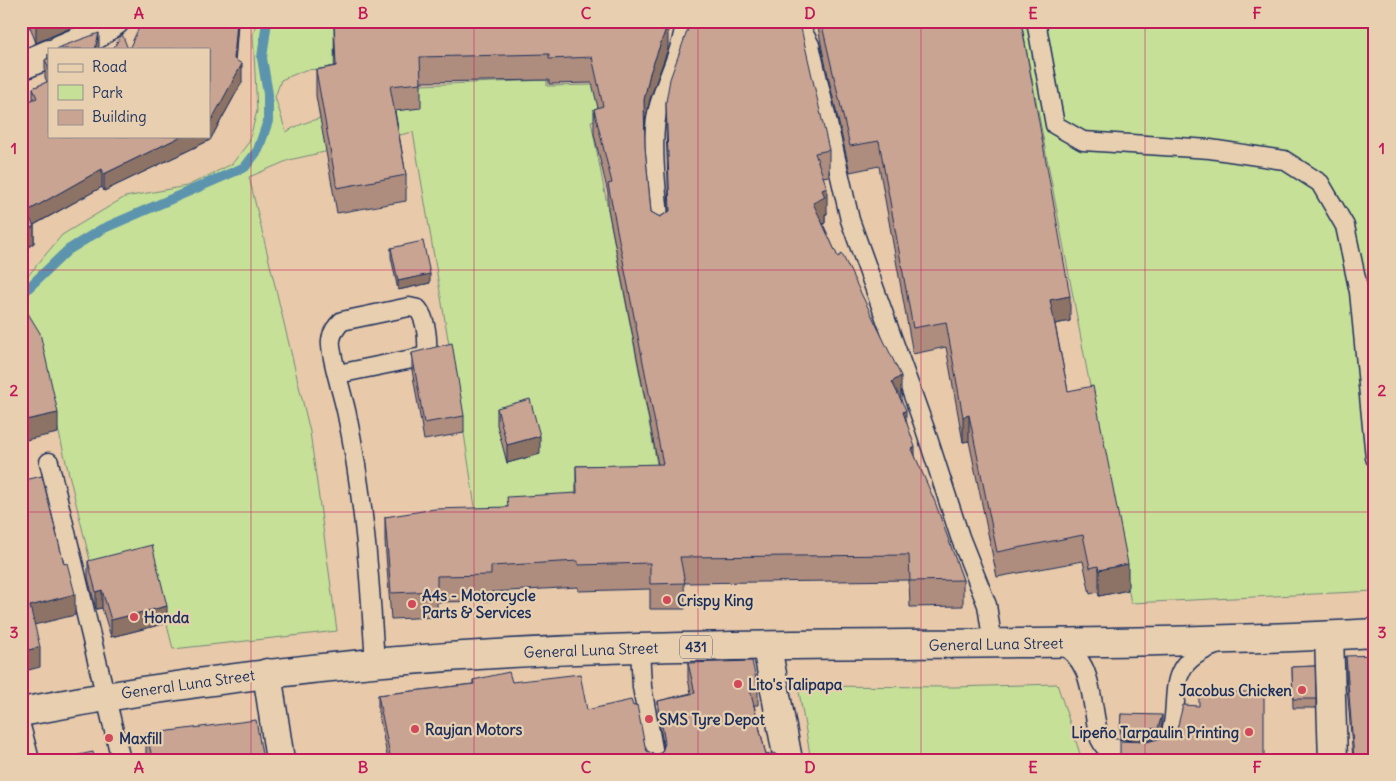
<svg xmlns="http://www.w3.org/2000/svg" width="1396" height="781" font-family="Delius,sans-serif">
	<style>
		.green { fill: #c7e097; stroke: #71887a }
		.lines { fill: none; stroke-linecap: round; stroke-linejoin: round }
		.stream { stroke: #5c94ae; stroke-width: 10 }
		.lane-casing { stroke: #1b2f5e; stroke-width: 21 }
		.street-casing { stroke: #1b2f5e; stroke-width: 31 }
		.primary-casing { stroke: #1b2f5e; stroke-width: 31 }
		.lane { stroke: #e7cfaf; stroke-width: 18 }
		.street { stroke: #e7cfaf; stroke-width: 28 }
		.primary { stroke: #e7cfaf; stroke-width: 28 }
		.wall { fill: #ae8d7e; stroke: #1b2f5e }
		.shaded-wall { fill: #8d7366; stroke: #1b2f5e }
		.building { fill: #caa492; stroke: #1b2f5e }
		.grid { fill: none; stroke: #c2185b; stroke-width: 1; stroke-opacity: 0.55 }
		.poi-dot { fill: #d1495b; stroke: #e7cfaf; stroke-width: 2 }
		.labels { text-anchor: middle; dominant-baseline: central; stroke-width: 4.5; stroke-linejoin: round; paint-order: stroke }
		.shield { fill: #e7cfaf; stroke: #585f76; stroke-width: 1 }
		.shield-label { font-size: 14px; font-weight: bold; fill: #1b2f5e }
		.poi-label { font-size: 15px; font-weight: bold; fill: #1b2f5e; stroke: #e7cfaf; text-anchor: start }
		.street-label { font-size: 15px; fill: #1b2f5e; stroke: #e7cfaf }
		.neatline { fill: none; stroke: #c2185b; stroke-width: 2 }
		.grid-label { font-size: 16px; text-anchor: middle; font-weight: bold; fill: #c2185b }
	</style>
	<rect width="100%" height="100%" fill="#e8c9a9"/>
	<filter id="ink" filterUnits="userSpaceOnUse"><feTurbulence type="fractalNoise" baseFrequency=".02" numOctaves="2"/><feDisplacementMap in="SourceGraphic" scale="10" xChannelSelector="R" yChannelSelector="G"/><feConvolveMatrix kernelMatrix="1 2 1 2 8 2 1 2 1" color-interpolation-filters="sRGB"/></filter>
	<g filter="url(#ink)">
		<g class="green">
			<path d="M257,21H334V68L305,70L281,80L275,97L286,132C324,109 377,112 420,108V85L547,80V86L647,84L638,110L591,121L662,490L479,534L464,433L413,132L289,160L249,177L310,432L337,631L173,649L152,563L94,577L40,355L21,339V284L62,235L125,197L187,186L232,164L249,142L257,111L253,34Z"/>
			<polygon points="1021,21 1375,21 1375,591 1131,603"/>
			<polygon points="1057,684 1082,760 811,760 798,686 955,687"/>
		</g>
		<g class="lines">
			<polyline class="stream" points="21,295 68,250 102,229 245,167 258,150 268,121 268,94 262,58 267,21"/>
			<defs>
				<g id="lane">
					<polyline points="797,21 810,45 850,220 924,426 960,537 987,605 993,645"/>
					<polyline points="1036,21 1055,125 1083,141 1210,149 1284,160 1320,183 1345,226 1359,292 1375,458"/>
					<path d="M660,232C658,195 650,148 657,113C664,82 682,53 685,21"/>
					<path d="M338,374L422,357L427,352C428,339 426,319 418,309L409,307L342,321C336,327 332,332 331,340C329,352 344,399 347,415C364,497 370,580 375,664"/>
					<polyline points="49,462 121,760"/>
					<path d="M1060,643C1097,664 1089,704 1100,739L1104,746C1121,751 1153,754 1167,744C1186,701 1156,665 1219,644"/>
					<polyline points="640,648 642,687 655,760"/>
					<polyline points="21,726 30,760"/>
				</g>
				<g id="street">
					<polyline points="61,49 97,34 115,21"/>
					<polyline points="21,66 49,54"/>
					<polyline points="1329,636 1333,760"/>
					<polyline points="767,647 788,760"/>
					<polyline points="267,673 280,760"/>
				</g>
				<path id="primary" d="M21,712C224,673 431,653 638,648C884,641 1129,647 1375,633"/>
			</defs>
			<use href="#lane" class="lane-casing"/>
			<use href="#street" class="street-casing"/>
			<use href="#primary" class="primary-casing"/>
			<use href="#lane" class="lane"/>
			<use href="#street" class="street"/>
			<use href="#primary" class="primary"/>
		</g>
		<g class="wall">
			<polygon points="21,21 87,21 36,43 30,27"/>
			<polygon points="238,21 235,60 242,82 210,140 104,191 102,187 34,225 34,243 21,252 33,99 33,88 47,82 45,77 45,60 48,58 48,54 49,136"/>
			<polygon points="334,21 628,21 629,23 668,49 650,99 644,126 645,147 651,212 660,217 669,211 666,128 666,102 829,150 829,176 823,177 827,214 825,214 825,223 823,224 901,400 915,456 963,580 963,606 910,607 909,580 684,583 685,609 650,609 650,589 578,591 578,587 491,592 491,601 437,602 437,617 391,619 385,542 385,517 507,507 576,493 576,466 658,465 608,209 608,193 594,134 594,109 598,108 592,83 549,84 549,80 421,82 421,108 395,111 406,175 406,201 337,213 316,96 316,70 335,66"/>
			<polygon points="817,21 1021,21 1070,321 1055,324 1068,391 1128,590 1099,596 1098,592 1090,594 1083,561 997,577 969,441 963,442 946,347 913,354 879,166 850,172 822,49"/>
			<polygon points="391,248 430,283 398,290 391,257"/>
			<polygon points="412,353 464,416 464,433 424,440 412,370"/>
			<polygon points="497,408 540,454 507,463 497,425"/>
			<polygon points="88,561 167,623 111,637 102,608 96,609 88,578"/>
			<polygon points="1346,656 1375,760 1353,759 1346,675"/>
			<polygon points="688,663 758,689 758,705 754,705 766,755 776,760 388,760 378,711 378,695 473,684 473,680 512,682 587,710 633,706 645,746 647,751 656,755 662,752 664,748 658,717 658,701 691,693 688,679"/>
			<polygon points="1315,666 1316,708 1293,708 1292,667"/>
			<polygon points="1121,714 1162,724 1158,737 1137,740 1120,739"/>
			<polygon points="146,734 263,760 146,760"/>
		</g>
		<g class="shaded-wall">
			<polygon points="21,21 30,21 30,27 21,31"/>
			<polygon points="40,21 87,21 36,43 36,23"/>
			<polygon points="237,21 238,21 238,24 234,77 234,59"/>
			<polygon points="668,23 668,49 650,99 644,126 644,100 650,73"/>
			<polygon points="99,33 99,49 95,49"/>
			<polygon points="242,64 242,82 210,140 104,191 104,174 182,136 209,136 209,123"/>
			<polygon points="102,169 102,187 26,229 26,212"/>
			<polygon points="827,188 827,214 825,214 825,223 813,228 813,203 822,190"/>
			<polygon points="34,226 34,243 21,252 21,234"/>
			<polygon points="430,274 430,283 398,290 398,281"/>
			<polygon points="1070,296 1070,321 1050,325 1050,300"/>
			<polygon points="901,376 901,401 892,382"/>
			<polygon points="906,410 906,435 903,412"/>
			<polygon points="58,413 58,433 21,441 21,421"/>
			<polygon points="969,415 969,441 963,442 963,417"/>
			<polygon points="540,436 540,454 507,463 507,445"/>
			<polygon points="915,447 915,473 912,449"/>
			<polygon points="1128,564 1128,590 1099,596 1099,570"/>
			<polygon points="102,590 102,608 96,609 96,592"/>
			<polygon points="75,594 75,615 30,626 30,606"/>
			<polygon points="167,606 167,623 111,637 111,620"/>
			<polygon points="40,647 40,667 21,672 21,652"/>
			<polygon points="1162,715 1162,724 1158,737 1158,728"/>
		</g>
		<g class="building">
			<polygon points="142,21 237,21 234,59 242,64 210,123 209,123 209,49 129,49"/>
			<polygon points="334,21 628,21 629,23 668,23 650,73 644,100 645,147 651,212 660,217 670,211 666,102 670,79 690,23 800,24 829,150 815,153 827,188 822,190 825,197 813,203 838,257 842,254 901,376 892,382 906,410 903,412 915,447 912,449 935,502 963,580 910,581 909,555 680,557 685,583 650,584 650,563 578,565 578,561 491,566 491,575 437,576 437,591 391,593 385,517 435,509 508,507 507,497 577,493 576,466 663,464 608,184 612,183 594,109 603,106 592,57 549,59 549,54 420,57 421,83 390,86 406,175 337,188 316,70 336,66"/>
			<polygon points="821,21 1021,21 1070,296 1050,300 1068,391 1093,386 1128,564 1099,570 1098,566 1090,568 1083,535 997,552 969,415 963,417 946,322 913,328 879,141 850,146"/>
			<polygon points="99,33 95,49 57,49 60,47"/>
			<polygon points="122,34 128,49 113,49"/>
			<polygon points="49,58 49,68 45,60"/>
			<polygon points="49,81 49,136 182,136 104,174 102,169 26,212 34,226 21,234 21,104 37,98 33,88"/>
			<polygon points="423,241 430,274 398,281 391,248"/>
			<polygon points="21,302 40,333 58,413 21,421"/>
			<polygon points="452,343 464,416 424,423 412,353"/>
			<polygon points="530,399 540,436 507,445 497,408"/>
			<polygon points="42,476 64,564 67,563 75,594 30,606 40,647 21,652 21,481"/>
			<polygon points="152,545 167,606 111,620 102,590 96,592 88,561"/>
			<polygon points="1375,655 1375,760 1346,760 1354,759 1346,656"/>
			<polygon points="752,661 758,689 750,690 766,755 775,753 776,760 391,760 378,695 474,684 473,680 509,672 512,682 580,674 587,710 631,700 633,706 637,705 645,746 647,751 656,755 662,752 665,743 658,701 695,693 688,663"/>
			<polygon points="1315,666 1316,699 1293,699 1292,667"/>
			<polygon points="1199,692 1264,692 1264,760 1120,760 1120,741 1147,742 1172,735 1177,729 1183,705 1199,706"/>
			<polygon points="1121,714 1162,715 1158,728 1137,731 1120,730"/>
			<polygon points="256,720 263,760 153,760 146,734"/>
			<polygon points="93,752 95,760 60,759"/>
		</g>
	</g>
	<path class="grid" d="M251,21V760M474,21V760M698,21V760M921,21V760M1145,21V760M21,270H1375M21,512H1375"/>
	<g class="poi-dot">
		<circle cx="667" cy="600" r="5"/>
		<circle cx="412" cy="604" r="5"/>
		<circle cx="134" cy="617" r="5"/>
		<circle cx="738" cy="684" r="5"/>
		<circle cx="1302" cy="690" r="5"/>
		<circle cx="649" cy="719" r="5"/>
		<circle cx="415" cy="729" r="5"/>
		<circle cx="1249" cy="732" r="5"/>
		<circle cx="109" cy="738" r="5"/>
	</g>
	<g class="labels">
		<rect class="shield" x="680" y="635.5" width="32" height="23" rx="4"/>
		<g class="shield-label">
			<text x="696" y="647">431</text>
		</g>
		<g class="poi-label">
			<text x="422" y="595">A4s - Motorcycle<tspan x="422" dy="17">Parts &amp; Services</tspan></text>
			<text x="677" y="600">Crispy King</text>
			<text x="144" y="617">Honda</text>
			<text x="748" y="684">Lito's Talipapa</text>
			<text x="1292" y="690" text-anchor="end">Jacobus Chicken</text>
			<text x="659" y="719">SMS Tyre Depot</text>
			<text x="425" y="729">Rayjan Motors</text>
			<text x="1239" y="732" text-anchor="end">Lipeño Tarpaulin Printing</text>
			<text x="119" y="738">Maxfill</text>
		</g>
		<g class="street-label">
			<text transform="translate(996 644) rotate(-1)">General Luna Street</text>
			<text transform="translate(591 650) rotate(-2)">General Luna Street</text>
			<text transform="translate(188 684) rotate(-8)">General Luna Street</text>
		</g>
	</g>
	<rect width="1396" height="781" fill="none" stroke="#e7cfaf" stroke-width="55"/>
	<rect x="48" y="48" width="162" height="90" fill="#e7cfaf" stroke="#958f8f"/>
	<rect x="58" y="64" width="25" height="8" fill="#e7cfaf" stroke="#958f8f"/>
	<text x="92" y="72" font-size="15" fill="#1b2f5e">Road</text>
	<rect x="58" y="85" width="25" height="15" fill="#c7e097" stroke="#958f8f"/>
	<text x="92" y="98" font-size="15" fill="#1b2f5e">Park</text>
	<rect x="58" y="110" width="25" height="15" fill="#caa492" stroke="#958f8f"/>
	<text x="92" y="122" font-size="15" fill="#1b2f5e">Building</text>
	<rect x="28" y="28" width="1340" height="726" class="neatline"/>
	<g class="grid-label">
		<text x="139" y="19">A</text>
		<text x="363" y="19">B</text>
		<text x="586" y="19">C</text>
		<text x="810" y="19">D</text>
		<text x="1033" y="19">E</text>
		<text x="1257" y="19">F</text>
		<text x="14" y="154">1</text>
		<text x="1382" y="154">1</text>
		<text x="14" y="396">2</text>
		<text x="1382" y="396">2</text>
		<text x="14" y="638">3</text>
		<text x="1382" y="638">3</text>
		<text x="139" y="773">A</text>
		<text x="363" y="773">B</text>
		<text x="586" y="773">C</text>
		<text x="810" y="773">D</text>
		<text x="1033" y="773">E</text>
		<text x="1257" y="773">F</text>
	</g>
</svg>
